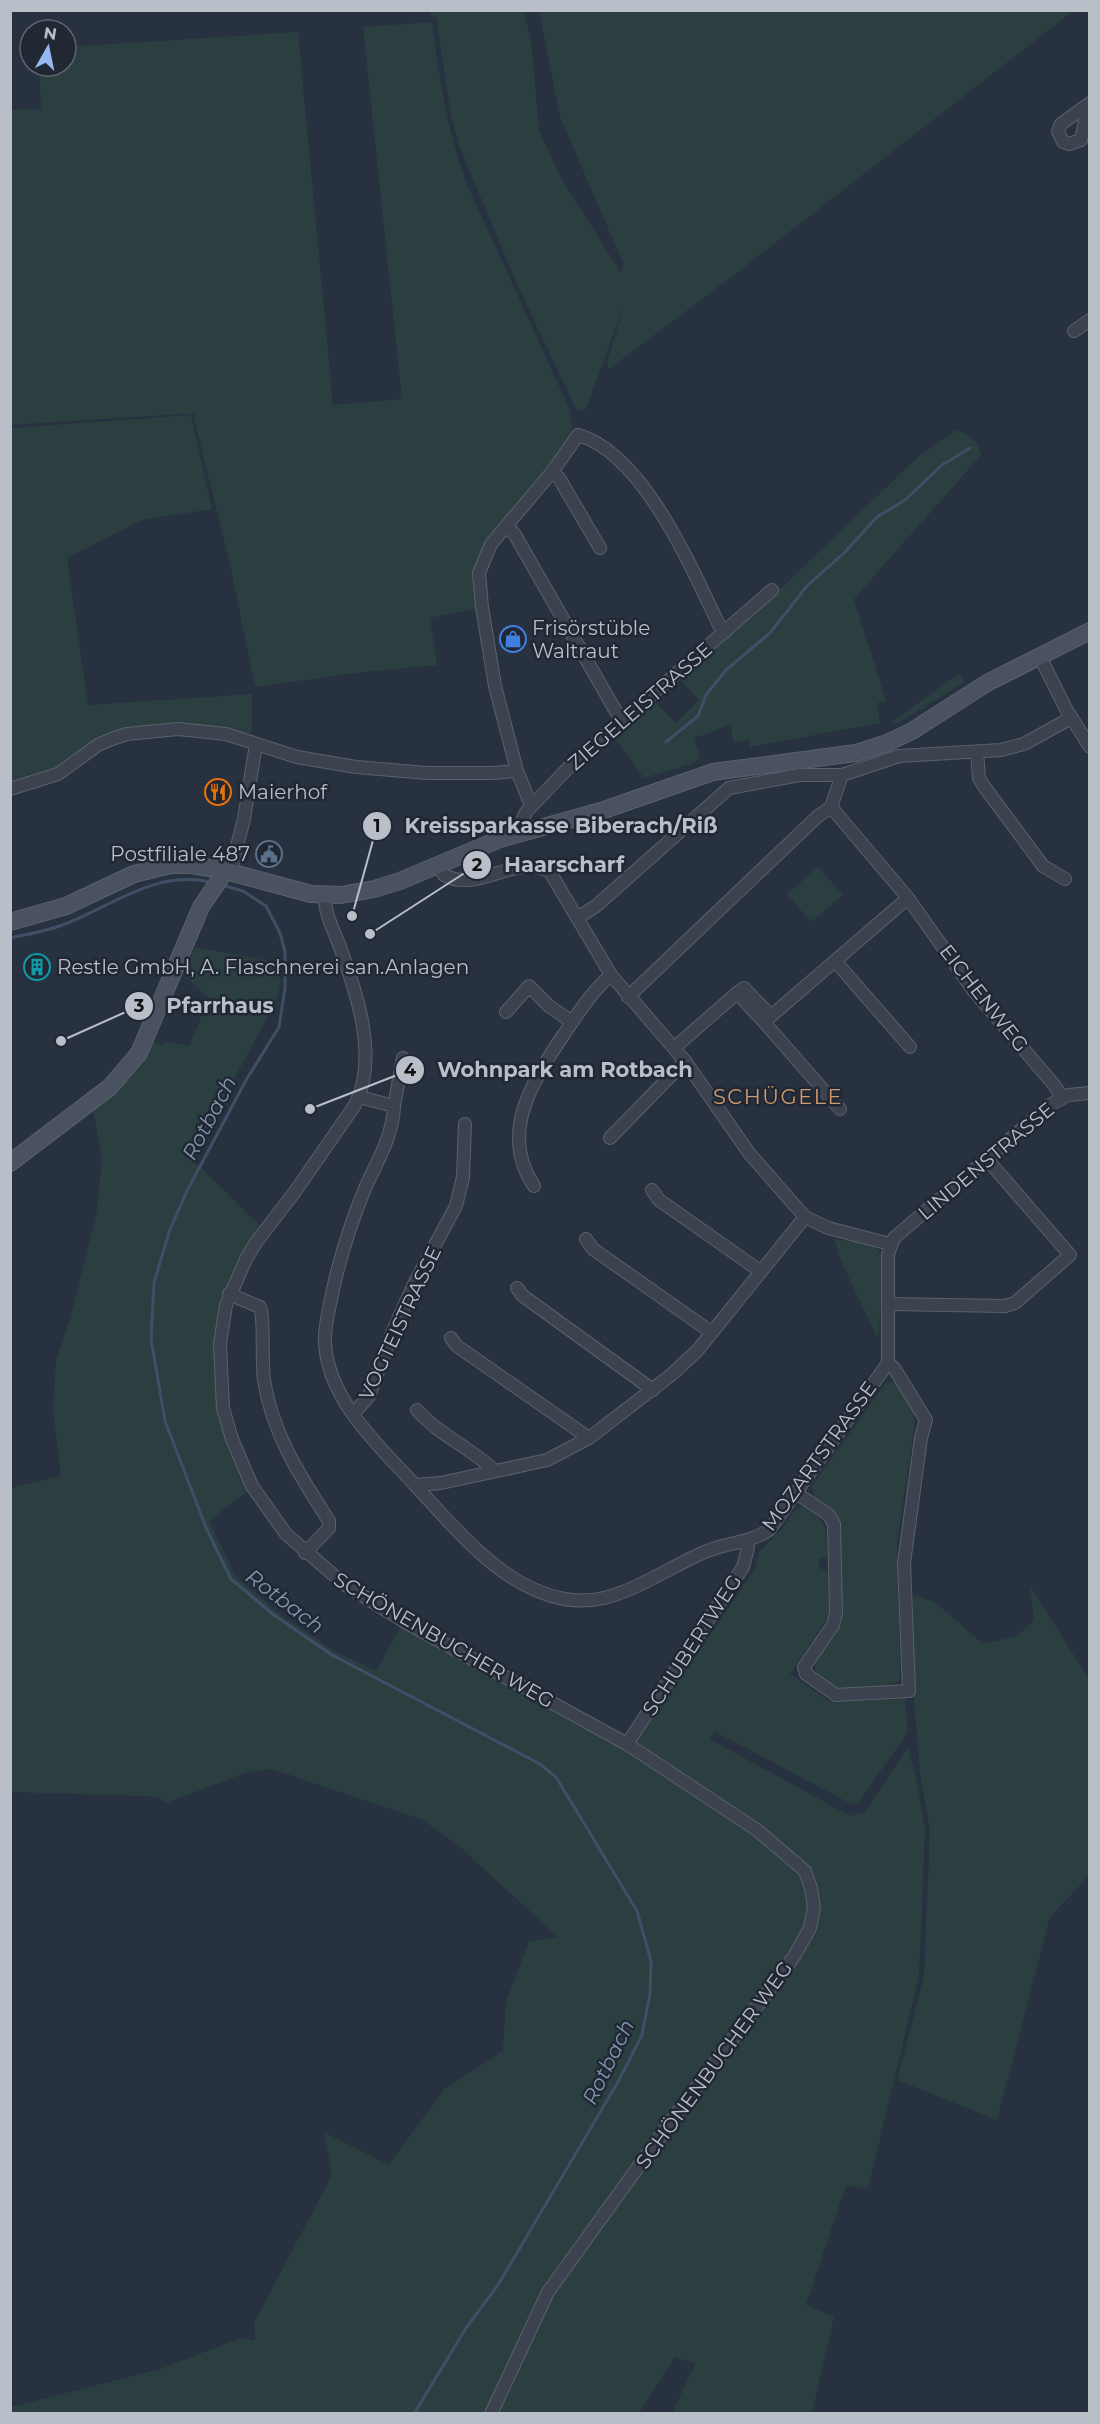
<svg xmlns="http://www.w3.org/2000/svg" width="1100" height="2424" viewBox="0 0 1100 2424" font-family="Montserrat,sans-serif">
<rect width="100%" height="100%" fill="#28313f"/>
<g fill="#2b3f41">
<polygon points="431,11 523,11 531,39 539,130 561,178 621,273 624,265 560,117 539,11 1073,11 738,272 609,369 607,364 625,302 586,409 581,411 576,409 517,284 460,148 451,116 436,17 431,17"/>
<path d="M432 22C439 77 447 130 466 182L570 410 572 429 561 452 481 553 477 563 478 608 430 618 437 665 355 673 255 687 231 569 193 414 198 413 11 425 10 110 41 109 39 66H66V47L298 32 333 405 402 399 363 27Z"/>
<polygon points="191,415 212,509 142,520 67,558 88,705 252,694 252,730 249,733 243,733 141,729 57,772 11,786 11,428"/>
<path d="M957 430C971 434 977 441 981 455L854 599 886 701 877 703 880 723 750 747 749 740 733 743 731 725 694 738 700 756 694 763 644 778 614 737 654 701 676 723 699 700 680 679 775 594 920 455Z"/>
<polygon points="959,674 964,682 897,724 893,721"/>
<polygon points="818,867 843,895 811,922 787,894"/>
<path d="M195 947 279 963 281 983 276 1002 191 1158 261 1227C246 1251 228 1276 221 1304 205 1368 219 1433 249 1490L209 1521 236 1577 277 1612 334 1651 376 1671 402 1625 629 1749 755 1832 800 1874 807 1888 810 1906 806 1928 789 1956 671 2109 640 2157 813 1930 808 1871 636 1742 755 1569 759 1552 781 1530 796 1509 804 1507C830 1524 826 1529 827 1558L819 1559 820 1569 827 1570 829 1612 826 1620 790 1674 831 1702 905 1699 908 1732 858 1803 851 1804 714 1731 710 1739 850 1816 865 1812 908 1747 918 1787 925 1830 919 1976 868 2189 846 2185 806 2305 834 2317 812 2413H672L695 2364 675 2357 639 2413H496L554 2295 544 2290 487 2413H11V2407L160 2369 241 2338 255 2340 254 2323 332 2175 324 2132 389 2165 444 2089 503 2051 506 2002 529 1941 558 1937 459 1846 423 1820 272 1769 248 1772 166 1803 158 1797 145 1796 11 1792 10 1488 61 1476 53 1409 56 1361 70 1319 97 1211 102 1156 93 1111 130 1074 151 1041 161 1045 168 1041 189 1046 209 998 183 975Z"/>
<polygon points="834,1239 874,1245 883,1258 883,1306 880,1309 879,1335 876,1335 840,1259"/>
<path d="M887 1381 897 1383 913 1410 915 1423 897 1544 900 1675 899 1681 888 1685V1688C875 1689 848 1693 836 1689 822 1686 809 1671 817 1657 826 1641 839 1630 842 1612L839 1520 835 1513 815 1499 812 1486Z"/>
<polygon points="1030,1586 1089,1679 1089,1876 1050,1917 997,2120 897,2080 924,1977 930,1829 920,1775 914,1699 913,1595 935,1602 983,1644 1017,1636 1034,1620"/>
</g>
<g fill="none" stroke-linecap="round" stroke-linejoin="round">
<g stroke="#404e66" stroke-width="3">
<polyline points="666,742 698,716 706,695 726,670 770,633 807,586 844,553 877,517 905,500 942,465 970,448"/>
<polyline points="222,885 243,891 266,906 280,933 285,952 285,988 279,1027 245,1082 188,1189 170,1229 154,1283 151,1339 165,1421 207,1530 231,1579 274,1615 332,1655 540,1764 556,1777 637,1911 651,1961 650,1994 642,2035 618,2082 498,2285 466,2328 414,2414"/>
<path d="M10 938C28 934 48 931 65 924 114 905 155 870 210 882"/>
</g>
<defs>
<g id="street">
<polyline points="1084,107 1085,122 1081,140 1069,144 1063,142 1058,131 1061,124 1090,103"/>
<polyline points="1074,331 1090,320"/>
<polyline points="552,472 559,478 600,548"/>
<polyline points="507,526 515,535 622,722"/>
<polyline points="1039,655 1066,709 1090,747"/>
<polyline points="977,752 979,778 983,785 1043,866 1065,879"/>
<polyline points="10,789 58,774 98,745 112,739 127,734 178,729 226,734 297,757 356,767 427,773 493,773 517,771"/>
<path d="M531 805 517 771 495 686 482 607 479 573 491 544 552 472 578 435C643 453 691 567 719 625L725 632"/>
<polyline points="524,832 523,819 526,812 571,765 772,590"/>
<path d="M439 864 444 875C479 894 516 852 550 872L611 975 685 1061 749 1153 805 1217 828 1228 890 1244"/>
<polyline points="230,873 244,819 256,744"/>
<path d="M325 895C324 913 334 931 340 947 357 994 379 1057 355 1105L294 1193 257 1241 246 1259 226 1305 220 1344 223 1408 232 1439 252 1486 286 1534 344 1584 405 1622 627 1744 757 1830 805 1871 811 1888 814 1907 810 1928 793 1958 677 2113 548 2292 491 2414"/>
<polyline points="908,898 973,990 1055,1086 1062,1098"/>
<polyline points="579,917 596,906 729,788 800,775 842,775"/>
<polyline points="836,962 910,1047"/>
<polyline points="737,993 744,988 771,1016"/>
<polyline points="628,997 818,816 831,807 842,775 899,756 1001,750 1024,744 1071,718"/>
<polyline points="506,1012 529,986 549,1006 572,1022"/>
<polyline points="764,1022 840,1109"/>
<polyline points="674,1048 737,993 764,1022 908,898 831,807"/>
<path d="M359 1097 394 1106C393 1135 378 1160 366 1186 351 1222 340 1256 332 1294 329 1311 324 1326 325 1343 328 1400 379 1446 415 1485 456 1529 501 1587 564 1599 577 1601 591 1601 604 1598 640 1589 673 1565 707 1551 729 1542 751 1543 770 1529L888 1363V1254L894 1238 1050 1105 1068 1095 1090 1093"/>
<polyline points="394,1106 403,1058"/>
<polyline points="610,1138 685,1061"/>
<path d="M534 1186C499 1134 532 1082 562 1037 577 1015 591 992 611 975"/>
<polyline points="652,1190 659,1200 760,1271"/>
<polyline points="586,1239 593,1249 711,1332"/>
<polyline points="517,1288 523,1296 653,1390"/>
<path d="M229 1294 260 1307C265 1321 261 1360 264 1380 272 1433 300 1476 329 1521V1528L305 1553"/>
<polyline points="889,1304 1005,1306 1015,1303 1070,1255 986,1158"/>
<polyline points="451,1338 457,1346 589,1438"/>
<path d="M417 1410C439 1435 471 1448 495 1471"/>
<polyline points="354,1413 369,1396 392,1333 416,1280 456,1206 463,1177 465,1124"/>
<polyline points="415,1485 441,1483 547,1460 589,1438 671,1375 697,1351 805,1217"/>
<polyline points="796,1493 829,1515 834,1524 836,1613 833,1625 804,1667 806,1674 836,1695 909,1691 904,1563 921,1438 926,1420 894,1368 888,1363"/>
<polyline points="627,1744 743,1567 748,1548 746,1542"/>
</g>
<g id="secondary">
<polyline points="10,922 66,906 134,874 171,865 191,865 222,870 311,894 341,895 374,889 400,881 500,839 601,811 713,772 856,753 887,743 912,731 987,683 1090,631"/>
<polyline points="10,1163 110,1087 139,1053 201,907 220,879 222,870"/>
</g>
</defs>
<use href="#street" stroke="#5a616c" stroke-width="14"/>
<use href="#secondary" stroke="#5a616c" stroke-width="18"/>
<use href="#street" stroke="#3c434f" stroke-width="12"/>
<use href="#secondary" stroke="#4a5261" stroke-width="16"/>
</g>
<defs>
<symbol id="shop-ring" viewBox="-11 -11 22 22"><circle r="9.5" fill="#212834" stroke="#3f7fe0" stroke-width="1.5"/><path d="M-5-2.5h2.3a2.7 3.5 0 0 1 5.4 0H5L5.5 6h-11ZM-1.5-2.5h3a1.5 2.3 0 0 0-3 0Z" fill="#3f7fe0"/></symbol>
<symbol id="restaurant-ring" viewBox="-11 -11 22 22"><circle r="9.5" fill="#212834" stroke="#e8710a" stroke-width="1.5"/><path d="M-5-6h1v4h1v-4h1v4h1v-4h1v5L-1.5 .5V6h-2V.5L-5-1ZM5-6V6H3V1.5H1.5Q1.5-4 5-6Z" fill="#e8710a"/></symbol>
<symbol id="civic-ring" viewBox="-11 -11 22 22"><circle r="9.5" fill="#212834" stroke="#5c6f8a" stroke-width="1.5"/><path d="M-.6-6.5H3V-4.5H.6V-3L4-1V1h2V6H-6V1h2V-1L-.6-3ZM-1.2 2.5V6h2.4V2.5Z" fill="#5c6f8a"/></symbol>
<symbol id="building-ring" viewBox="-11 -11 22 22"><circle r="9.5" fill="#212834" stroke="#0f9aa8" stroke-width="1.5"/><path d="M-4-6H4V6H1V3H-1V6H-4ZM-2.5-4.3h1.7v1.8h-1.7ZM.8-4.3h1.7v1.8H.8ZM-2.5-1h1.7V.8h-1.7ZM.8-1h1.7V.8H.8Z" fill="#0f9aa8"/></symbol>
</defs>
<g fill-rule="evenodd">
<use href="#shop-ring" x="498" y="624" width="30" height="30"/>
<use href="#restaurant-ring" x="203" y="777" width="30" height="30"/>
<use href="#civic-ring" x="254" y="839" width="30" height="30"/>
<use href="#building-ring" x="22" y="952" width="30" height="30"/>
</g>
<g text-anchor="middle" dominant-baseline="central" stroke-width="5" stroke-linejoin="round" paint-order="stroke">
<g font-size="20" fill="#b9bfc9" stroke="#212834" text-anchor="start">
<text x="532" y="628">Frisörstüble<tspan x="532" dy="23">Waltraut</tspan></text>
<text x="238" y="792">Maierhof</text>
<text x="250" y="854" text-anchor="end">Postfiliale 487</text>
<text x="57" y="967">Restle GmbH, A. Flaschnerei san.Anlagen</text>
</g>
<g font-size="20" fill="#b9bfc9" stroke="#212834">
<text transform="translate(640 706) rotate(-41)">ZIEGELEISTRASSE</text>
<text transform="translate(984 998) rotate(52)">EICHENWEG</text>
<text transform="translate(986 1161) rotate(-40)">LINDENSTRASSE</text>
<text transform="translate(400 1323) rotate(-65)">VOGTEISTRASSE</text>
<text transform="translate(819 1456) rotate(-54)">MOZARTSTRASSE</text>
<text transform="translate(444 1640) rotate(30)">SCHÖNENBUCHER WEG</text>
<text transform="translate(692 1645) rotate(-57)">SCHUBERTWEG</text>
<text transform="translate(714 2065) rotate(-54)">SCHÖNENBUCHER WEG</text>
</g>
<g font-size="21" letter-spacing="1.5" fill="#cd9b70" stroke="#212834">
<text x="778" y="1096">SCHÜGELE</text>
</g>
<g font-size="21" font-style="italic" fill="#8394ae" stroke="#212834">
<text transform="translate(209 1118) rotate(-62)">Rotbach</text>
<text transform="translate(285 1601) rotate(37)">Rotbach</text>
<text transform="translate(608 2062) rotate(-64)">Rotbach</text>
</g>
</g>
<path fill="none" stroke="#b9bfc9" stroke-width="2" d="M352 916L377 826M370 934L477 865M61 1041L139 1006M310 1109L410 1070"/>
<g fill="#b9bfc9" stroke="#212834" stroke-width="2">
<circle cx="352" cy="916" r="6"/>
<circle cx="370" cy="934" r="6"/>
<circle cx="61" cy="1041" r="6"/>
<circle cx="310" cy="1109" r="6"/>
<circle cx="377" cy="826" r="15"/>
<circle cx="477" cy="865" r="15"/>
<circle cx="139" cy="1006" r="15"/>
<circle cx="410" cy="1070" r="15"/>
</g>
<g font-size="18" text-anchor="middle" font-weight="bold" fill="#111">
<text x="377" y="832">1</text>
<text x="477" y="871">2</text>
<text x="139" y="1012">3</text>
<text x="410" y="1076">4</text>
</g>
<g font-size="21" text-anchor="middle" font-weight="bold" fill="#b9bfc9" stroke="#212834" stroke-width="5" stroke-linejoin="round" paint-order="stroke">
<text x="561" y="833">Kreissparkasse Biberach/Riß</text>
<text x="564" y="872">Haarscharf</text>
<text x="220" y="1013">Pfarrhaus</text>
<text x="565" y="1077">Wohnpark am Rotbach</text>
</g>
<rect width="1100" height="2424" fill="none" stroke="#b9bfc9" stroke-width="24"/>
<g transform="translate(48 48) rotate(9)"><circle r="28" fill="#212834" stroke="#5e6470" stroke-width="1.5"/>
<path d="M0-4.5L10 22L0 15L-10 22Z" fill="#97b7ef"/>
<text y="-9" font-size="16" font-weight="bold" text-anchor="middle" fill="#b9bfc9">N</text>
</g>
</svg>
